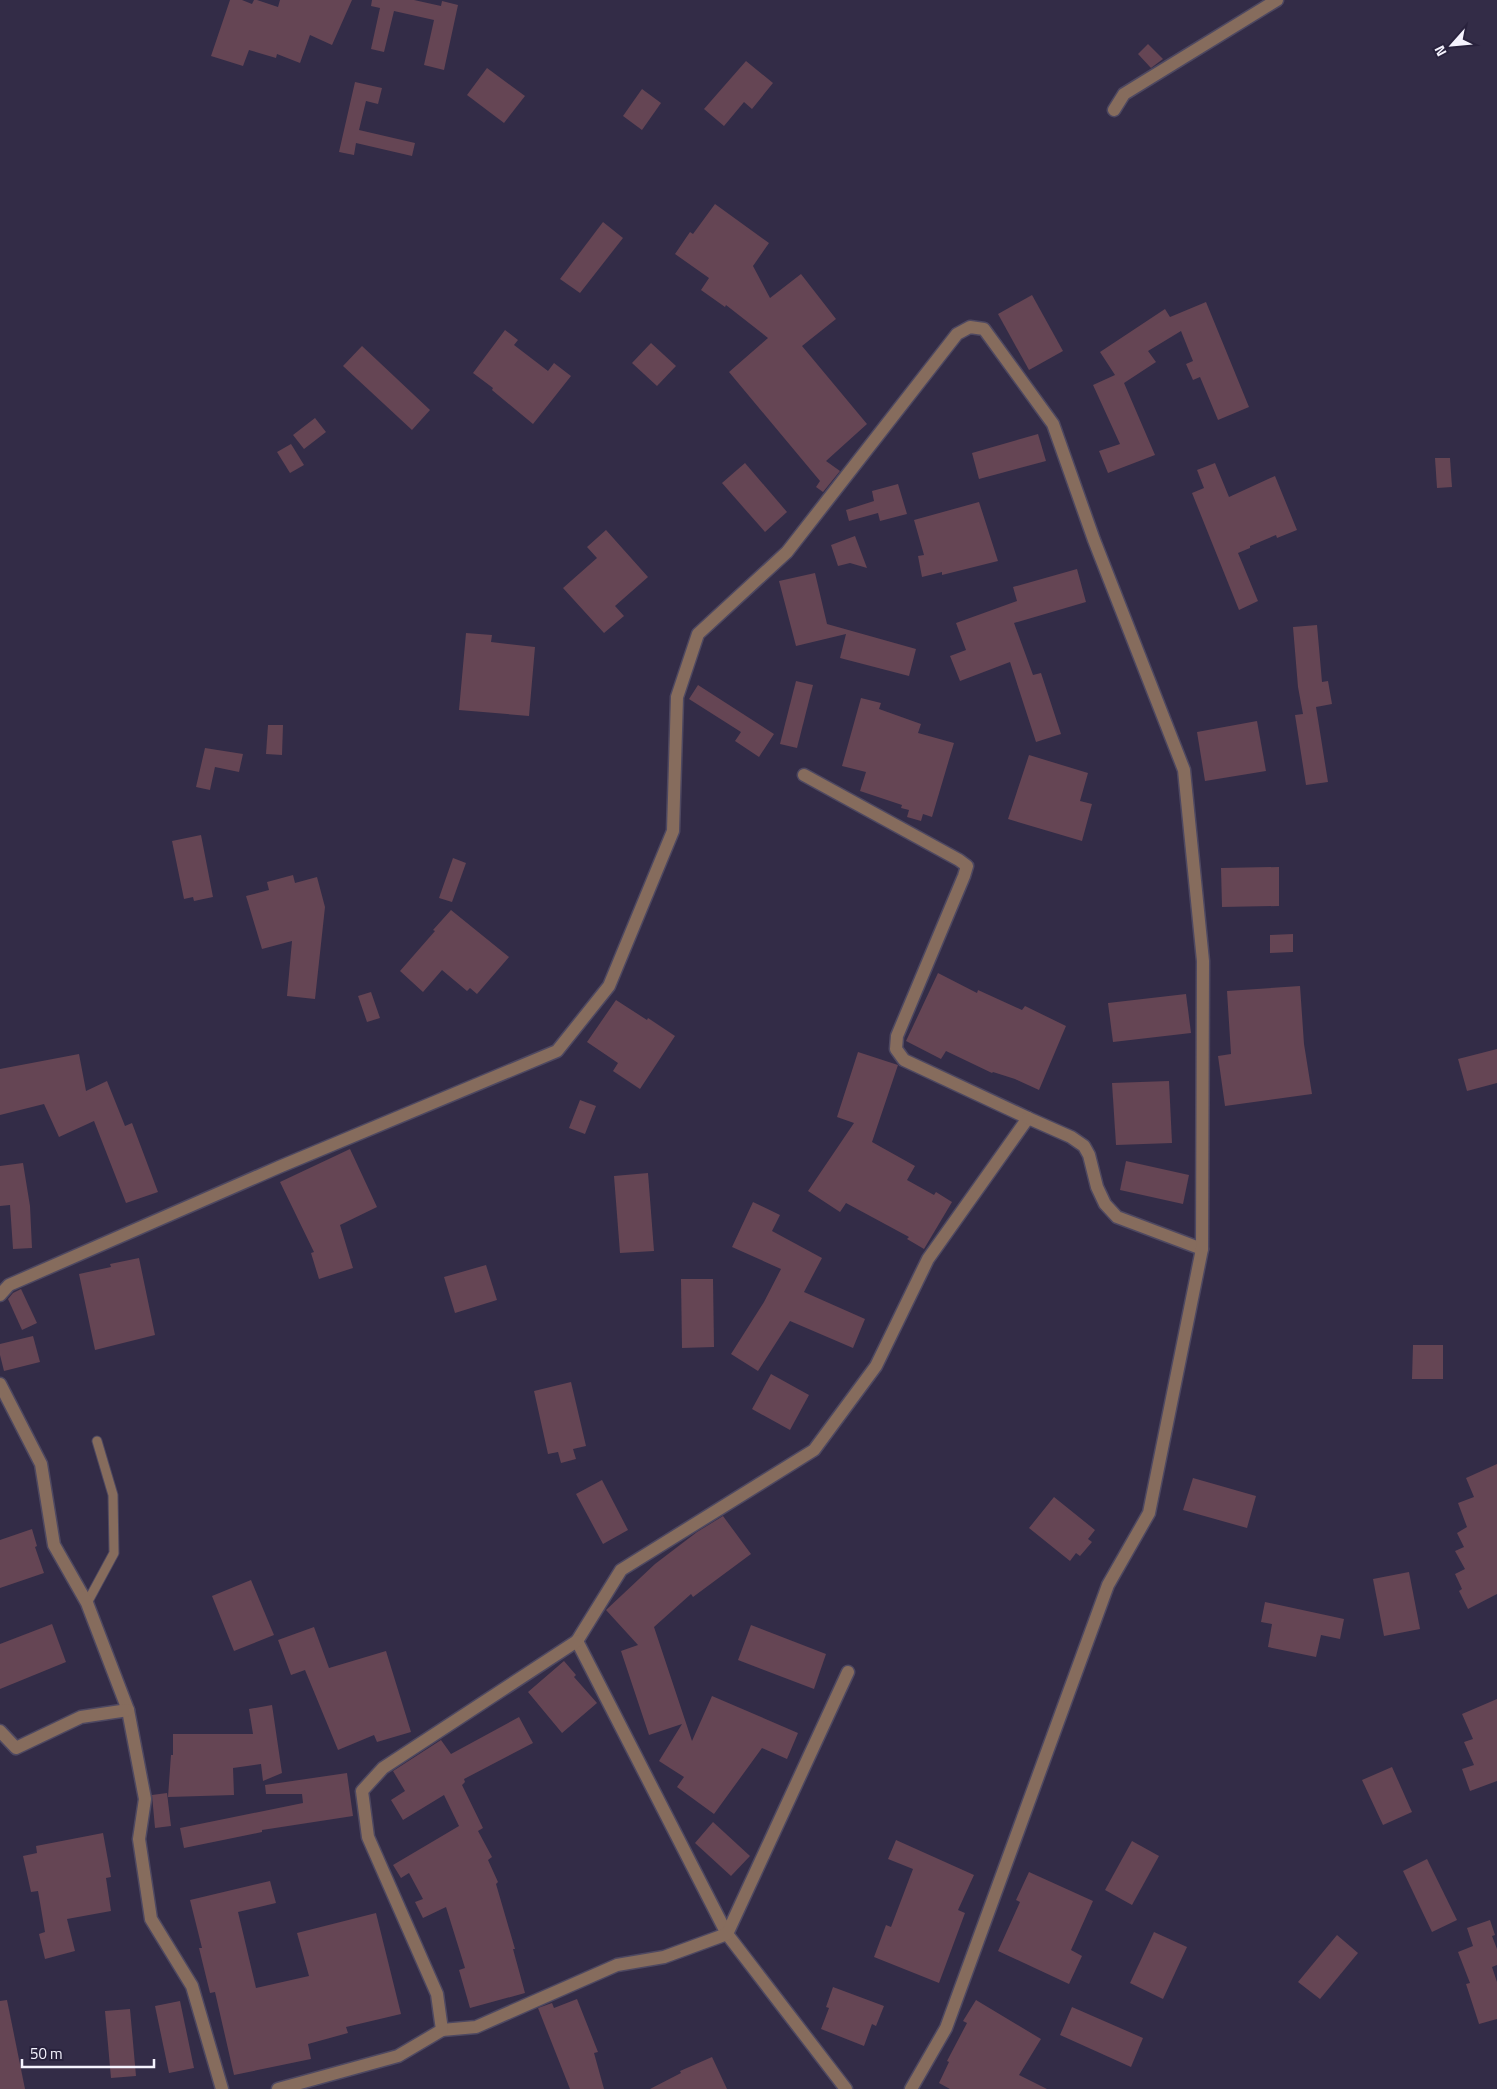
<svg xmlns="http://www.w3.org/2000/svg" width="1497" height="2089" viewBox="0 0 1497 2089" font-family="'Titillium Web',sans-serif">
<rect width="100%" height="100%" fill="#332c47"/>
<g fill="#654554">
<polygon points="230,0 242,0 252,4 254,0 257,0 278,7 280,0 352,0 332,45 310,35 300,63 277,54 276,58 249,50 243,66 211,56"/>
<polygon points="372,0 414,0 441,6 442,1 458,5 444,70 424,65 434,20 394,11 384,52 371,49 380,8 371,6"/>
<polygon points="1148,44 1163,59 1151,68 1138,54"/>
<polygon points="746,61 773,83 752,109 744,102 724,126 704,109"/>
<polygon points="487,68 525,96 504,123 467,95"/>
<polygon points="355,82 382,88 378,104 366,101 359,130 415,143 412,156 356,143 354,155 339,152"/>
<polygon points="642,89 661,103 642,130 623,116"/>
<polygon points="715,204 769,243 753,266 770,298 801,274 836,319 802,346 867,424 826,461 840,471 823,492 816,487 820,481 729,372 768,338 726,305 725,307 701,290 709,278 675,254 690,232 693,234"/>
<polygon points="603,222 623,238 580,293 560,279"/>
<polygon points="1032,295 1063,351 1029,370 998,314"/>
<polygon points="1206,302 1249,407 1218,420 1200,377 1193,380 1186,364 1193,361 1181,331 1148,351 1156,362 1124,383 1155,455 1108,473 1099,451 1120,444 1093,385 1115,375 1100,352 1165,309 1170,317"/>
<polygon points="505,330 518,340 514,345 548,371 554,363 571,376 533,424 492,390 493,388 473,373"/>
<polygon points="651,343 676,366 657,386 632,363"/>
<polygon points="362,346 430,410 412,430 343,366"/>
<polygon points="315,418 326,432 304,449 293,435"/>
<polygon points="1038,434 1046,461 979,479 972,453"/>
<polygon points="291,444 304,465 290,473 277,452"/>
<polygon points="1435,458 1450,458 1452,487 1437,488"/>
<polygon points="745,463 787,512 765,532 722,483"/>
<polygon points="1215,463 1229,497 1275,476 1297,530 1277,538 1276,535 1250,546 1250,548 1238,553 1258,601 1239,610 1192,493 1204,488 1197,470"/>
<polygon points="898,484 907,514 880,521 878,513 849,521 846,510 874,501 872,491"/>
<polygon points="979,502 998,561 942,575 942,572 922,577 918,556 924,555 914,520"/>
<polygon points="606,530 648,577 615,606 624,616 604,633 563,588 597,558 587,547"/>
<polygon points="855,536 867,568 850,563 838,566 831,545"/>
<polygon points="1077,569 1086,602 1014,623 1033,675 1041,673 1061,734 1036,742 1010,662 960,681 950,656 966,650 956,623 1017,601 1013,587"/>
<polygon points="815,573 827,624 916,649 909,676 840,658 846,634 796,646 779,581"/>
<polygon points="1317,625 1322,682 1328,681 1332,704 1316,707 1328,782 1306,785 1295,715 1303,714 1298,687 1293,627"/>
<polygon points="466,633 492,635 491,642 535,647 529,716 459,710"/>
<polygon points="796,681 813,685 797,748 780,744"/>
<polygon points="698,685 774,734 759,757 735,741 741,732 689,699"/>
<polygon points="861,698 881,703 879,709 921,724 918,733 954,743 932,817 923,814 921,821 907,817 909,810 901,808 902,805 860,791 866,772 842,766"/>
<polygon points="1257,721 1266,771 1205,781 1197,732"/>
<polygon points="268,725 283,725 282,755 266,754"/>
<polygon points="205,748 243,754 239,772 215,767 210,790 196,787"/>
<polygon points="1029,755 1088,773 1080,801 1092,804 1082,841 1008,819"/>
<polygon points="201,835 213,897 194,901 193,897 184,899 172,841"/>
<polygon points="453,858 466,863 452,902 439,898"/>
<polygon points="1279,867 1279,906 1222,907 1221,868"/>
<polygon points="293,875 295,883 317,877 325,907 315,999 287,996 292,941 262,949 246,896 269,890 267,882"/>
<polygon points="451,910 509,957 477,994 470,988 467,991 442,970 423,992 400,971 435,931 433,930"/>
<polygon points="1293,934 1293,952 1270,953 1270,935"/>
<polygon points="938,973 977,993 978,990 1022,1010 1025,1006 1066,1026 1039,1090 1015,1079 993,1072 992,1073 946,1051 941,1059 906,1041"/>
<polygon points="1300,986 1304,1044 1312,1094 1225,1106 1218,1056 1231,1054 1227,991"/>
<polygon points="371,992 380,1018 367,1022 358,996"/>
<polygon points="1186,994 1191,1033 1113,1042 1108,1003"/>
<polygon points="616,1000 647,1020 648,1018 675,1036 640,1089 613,1071 618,1063 587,1042"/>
<polygon points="1497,1049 1497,1083 1467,1091 1458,1059"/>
<polygon points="858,1052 898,1065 872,1142 915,1166 907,1180 934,1195 936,1192 952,1202 924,1249 907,1239 909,1237 846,1203 840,1212 808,1191 854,1123 837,1117"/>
<polygon points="79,1054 86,1091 107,1081 125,1126 132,1123 158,1192 126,1203 94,1121 59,1137 44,1104 0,1115 0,1069"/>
<polygon points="1169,1081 1172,1143 1116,1145 1112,1083"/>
<polygon points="580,1100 596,1106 585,1134 569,1128"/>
<polygon points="350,1149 377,1207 340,1225 353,1268 319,1279 311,1253 314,1252 280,1182"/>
<polygon points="1126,1161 1189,1175 1183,1204 1120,1190"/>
<polygon points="23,1163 30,1206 32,1248 13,1249 10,1205 0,1206 0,1166"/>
<polygon points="648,1173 654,1251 620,1253 614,1176"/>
<polygon points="753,1202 780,1215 772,1231 822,1258 804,1292 865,1319 853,1348 790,1321 758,1371 731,1354 764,1302 781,1269 732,1247"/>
<polygon points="139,1258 155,1335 95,1350 79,1274 111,1267 110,1264"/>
<polygon points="486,1265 497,1300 455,1313 444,1277"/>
<polygon points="681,1279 713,1279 714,1347 682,1348"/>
<polygon points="21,1289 37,1323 22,1330 8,1299 13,1293"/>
<polygon points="33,1336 40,1362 4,1371 0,1355 0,1344"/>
<polygon points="1413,1345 1443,1345 1443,1379 1412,1379"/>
<polygon points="771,1374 809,1395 790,1430 752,1409"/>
<polygon points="571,1382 586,1446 573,1449 576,1459 561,1463 558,1452 548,1454 534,1391"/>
<polygon points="1497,1464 1497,1594 1468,1609 1459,1591 1462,1589 1455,1574 1465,1569 1455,1551 1464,1547 1457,1533 1467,1527 1458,1503 1474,1497 1466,1478"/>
<polygon points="1193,1478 1256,1496 1247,1528 1183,1510"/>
<polygon points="602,1480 628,1530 603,1544 576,1494"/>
<polygon points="1054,1497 1095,1530 1088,1539 1092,1542 1080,1556 1076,1553 1070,1561 1029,1528"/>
<polygon points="723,1516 751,1554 693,1597 691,1594 654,1627 692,1741 712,1696 798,1733 787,1759 762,1748 714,1814 677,1787 684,1777 659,1761 682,1724 649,1735 621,1651 638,1645 606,1610 655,1564 697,1532"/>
<polygon points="32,1529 37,1546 35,1547 44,1573 0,1588 0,1540"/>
<polygon points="1409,1572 1420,1629 1384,1636 1373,1579"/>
<polygon points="251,1580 274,1635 234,1651 212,1596"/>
<polygon points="1265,1602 1344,1619 1340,1639 1321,1635 1316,1657 1268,1647 1272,1624 1261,1622"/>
<polygon points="52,1624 66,1662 0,1689 0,1644"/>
<polygon points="751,1625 826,1654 814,1689 738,1660"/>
<polygon points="314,1627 329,1668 386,1651 411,1732 377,1742 374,1735 338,1750 305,1670 291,1675 278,1640"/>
<polygon points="564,1661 576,1675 574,1677 597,1703 562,1733 528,1692"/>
<polygon points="1497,1699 1497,1781 1470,1791 1462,1769 1474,1765 1464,1742 1473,1739 1462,1714"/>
<polygon points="272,1705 282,1773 263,1781 261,1764 233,1768 234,1795 168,1797 171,1755 173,1755 173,1734 253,1734 249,1709"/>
<polygon points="519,1717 533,1743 464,1779 465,1782 462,1785 483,1828 478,1831 492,1857 488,1860 498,1882 496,1884 515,1949 513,1949 525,1993 470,2008 459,1970 465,1968 446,1907 423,1918 415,1902 423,1899 409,1873 401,1878 393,1865 459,1826 444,1795 403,1820 391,1800 405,1791 393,1771 441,1740 451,1754"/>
<polygon points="1392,1767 1412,1812 1383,1825 1362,1780"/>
<polygon points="347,1773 353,1816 262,1830 262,1832 184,1848 180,1828 303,1803 302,1794 266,1794 265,1785"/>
<polygon points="167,1793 171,1826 155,1828 152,1795"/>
<polygon points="713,1822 750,1856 731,1876 695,1843"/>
<polygon points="103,1833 111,1877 106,1878 111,1911 67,1919 75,1951 45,1959 39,1934 45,1932 38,1891 31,1892 23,1856 37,1853 36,1846"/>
<polygon points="896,1840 974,1875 958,1910 965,1913 939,1983 874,1957 886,1925 891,1927 913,1869 888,1859"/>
<polygon points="1132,1841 1159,1856 1132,1905 1105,1890"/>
<polygon points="1427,1859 1457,1920 1432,1932 1403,1871"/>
<polygon points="1029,1872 1093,1901 1071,1950 1082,1956 1069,1984 998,1951 1020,1902 1016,1900"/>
<polygon points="270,1881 276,1903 238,1912 256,1988 309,1976 297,1933 376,1913 401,2014 346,2027 348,2033 308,2044 311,2059 234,2075 215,1992 210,1993 199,1948 202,1948 190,1900"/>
<polygon points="1490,1920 1495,1935 1492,1936 1497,1949 1497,1965 1492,1967 1497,1982 1497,2019 1479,2024 1466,1984 1470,1983 1458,1952 1473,1946 1467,1928"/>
<polygon points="1154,1932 1187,1947 1163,1999 1130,1983"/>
<polygon points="1337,1935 1358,1953 1320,1999 1298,1982"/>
<polygon points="833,1987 884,2006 876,2026 872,2024 864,2046 821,2029 829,2008 826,2007"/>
<polygon points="577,1999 598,2052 594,2053 604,2089 570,2089 538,2008 552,2003 554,2008"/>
<polygon points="7,2000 25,2089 0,2089 0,2001"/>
<polygon points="976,2000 1041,2039 1019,2075 1047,2089 950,2089 939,2083 949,2062 947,2061 967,2023 963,2021"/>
<polygon points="180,2001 194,2068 169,2073 155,2006"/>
<polygon points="1072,2007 1143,2038 1131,2067 1060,2035"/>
<polygon points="130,2009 136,2076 111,2078 105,2011"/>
<polygon points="712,2057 727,2089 650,2089 681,2073 680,2071"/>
</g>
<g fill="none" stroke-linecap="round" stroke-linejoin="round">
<defs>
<polyline id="lane" points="87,1603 114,1553 113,1495 97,1441"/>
<g id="street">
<polyline points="1114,110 1124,94 1277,0"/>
<polyline points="804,775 959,860 967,866 964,876 897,1036 896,1049 904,1060 1028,1118 928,1259 876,1366 814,1450 621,1570 577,1641 727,1934 846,2089"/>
<polyline points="1028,1118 1071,1137 1084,1146 1089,1155 1097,1187 1105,1204 1117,1217 1202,1249"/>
<polyline points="0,1295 9,1285 279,1167 557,1051 609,986 673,831 677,697 698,634 787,552 957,334 970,327 984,329 1053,424 1094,540 1184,770 1203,961 1202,1249 1149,1513 1108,1585 946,2028 911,2089"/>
<polyline points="0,1384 41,1464 54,1545 87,1603 128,1710 145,1799 139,1839 151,1919 192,1986 222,2089"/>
<polyline points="0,1731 16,1748 81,1717 128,1710"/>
<polyline points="442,2030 476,2027 617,1965 664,1957 727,1934 848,1672"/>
<polyline points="278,2089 398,2056 442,2030 437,1994 368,1837 362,1791 383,1768 577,1641"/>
</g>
</defs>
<use href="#lane" stroke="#4e4861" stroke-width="11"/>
<use href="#street" stroke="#4e4861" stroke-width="15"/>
<use href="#lane" stroke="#866c5d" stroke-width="9"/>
<use href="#street" stroke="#866c5d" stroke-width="12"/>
</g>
<g transform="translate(1452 45) rotate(243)" stroke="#29223d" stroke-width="4" paint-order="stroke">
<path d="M0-4L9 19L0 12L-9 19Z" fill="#f5f3fe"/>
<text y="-8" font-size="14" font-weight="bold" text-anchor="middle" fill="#f5f3fe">N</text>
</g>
<path d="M22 2059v8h132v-8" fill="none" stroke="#f5f3fe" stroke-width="2.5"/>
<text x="30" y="2059" font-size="15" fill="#f5f3fe" stroke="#29223d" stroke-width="4" paint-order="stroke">50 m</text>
</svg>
